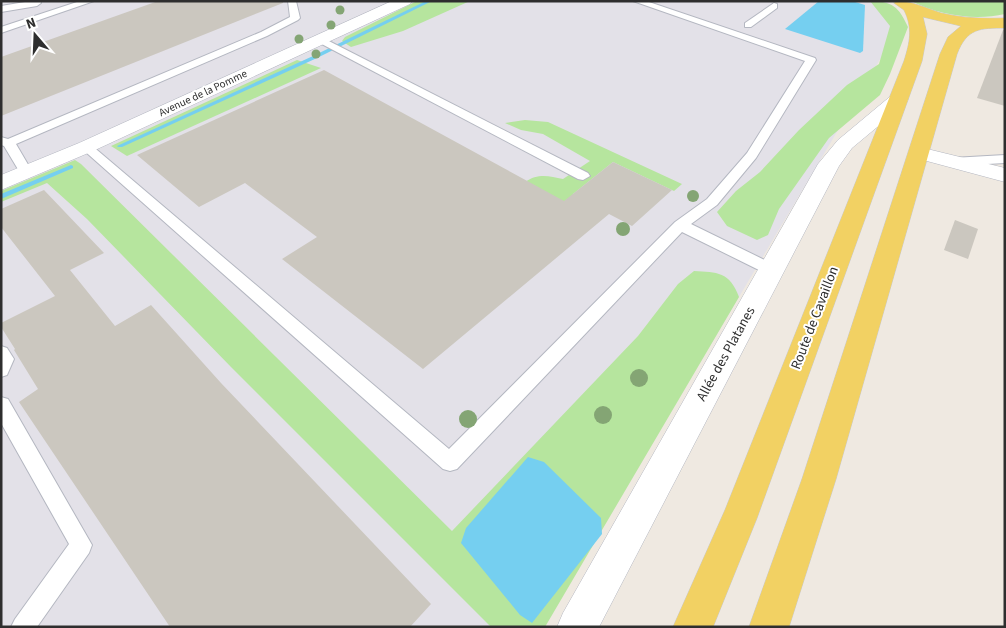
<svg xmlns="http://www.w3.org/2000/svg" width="1006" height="628" viewBox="0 0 1006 628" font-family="'Source Sans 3',sans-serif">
<rect width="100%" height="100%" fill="#efe9e1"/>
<polygon fill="#e3e1e8" points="1,1 886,1 904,19 543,627 1,627"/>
<g fill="#b6e59e">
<polygon points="417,1 470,1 403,31 351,47 342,41 345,37"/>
<path d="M870 1C892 1 899 7 908 27L890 74 880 95 829 138 779 209 768 235 757 240 727 226 717 212 736 191 760 172 799 130 847 85 879 64 890 26Z"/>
<path d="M911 1H1005V14C974 21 939 15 911 1Z"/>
<polygon points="297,60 321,68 127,156 111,146"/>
<path d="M525 120 548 122 682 184 674 191 613 162 573 194 585 215 525 182C538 173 549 176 563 179L590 161 543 134 521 130 505 123Z"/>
<path d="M75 160 81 164 452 531 638 336 678 284 694 271C717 272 730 272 739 297L545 627H491L231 367 87 219 47 183 1 202V191Z"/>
</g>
<g fill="#75cff0">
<polygon points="819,1 852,1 865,5 863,51 860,53 785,29"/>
<polygon points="528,457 544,462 601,518 602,534 532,623 520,615 461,543 466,528"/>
</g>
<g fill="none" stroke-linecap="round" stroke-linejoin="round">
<g fill="#75cff0" fill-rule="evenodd">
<polygon points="426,1 432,1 317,58 122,147 118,147 117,146 313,56"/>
<polygon points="71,165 73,166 73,168 1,199 1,194"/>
</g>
</g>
<g fill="#cbc7bf">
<polygon points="158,1 283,1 283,3 1,116 1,57"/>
<polygon points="1003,30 1005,30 1005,106 977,98"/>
<polygon points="324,70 564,201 613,162 672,190 632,226 609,214 423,369 282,259 317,237 245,183 199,207 137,155"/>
<polygon points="44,190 104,253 70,270 115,326 151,305 221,383 431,604 410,627 170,627 19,402 38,389 14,350 15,349 1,327 1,323 55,296 1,227 1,209"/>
<polygon points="955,220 978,229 968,259 944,250"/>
</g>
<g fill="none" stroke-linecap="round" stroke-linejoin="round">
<defs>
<g id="lane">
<polygon points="31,1 40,1 41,3 37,6 1,12 1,6"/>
<polygon points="80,1 94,1 1,33 1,27"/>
<polygon points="288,1 296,1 300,18 298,20 267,36 16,144 33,173 32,176 22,176 4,146 1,145 1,137 8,139 261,32 290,17"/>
<polygon points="633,1 646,1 815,58 816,60 756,158 717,205 691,224 777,266 780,270 777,274 772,276 767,274 682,232 457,469 450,471 443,469 80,147 86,143 90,144 449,449 675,222 707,199 747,153 805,61"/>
<polygon points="774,3 777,4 777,8 751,27 745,27 745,23"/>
<polygon points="319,36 588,173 590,176 583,180 578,179 316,41 316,37"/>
<polygon points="1005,155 1005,163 952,166 946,162 952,158"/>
<polygon points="1,346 7,348 14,359 7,375 1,377"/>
<polygon points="1,397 8,399 92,545 89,553 37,627 11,627 15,619 69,544 1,423"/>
</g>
<g id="street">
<polygon points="392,1 412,1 410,4 93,151 1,190 1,175 79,143"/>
<polygon points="899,93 906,95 908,99 906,103 852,148 839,166 599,627 557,627 563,613 818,164 838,140 892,95"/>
<polygon points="919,147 1005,168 1005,182 912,157 908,153 912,149"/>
</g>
<path id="primary" d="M896 1C913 1 925 8 941 13 962 18 984 19 1005 18V28C980 28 967 28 957 54L836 479 789 627H749L802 479 940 54 948 37 961 26 923 17 927 34 922 61 757 518 713 627H673L725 510 904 61C910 42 913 28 904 10L894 3Z"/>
</defs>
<use href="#lane" stroke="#b4b7c1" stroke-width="2"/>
<use href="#street" stroke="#b4b7c1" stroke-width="1"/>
<use href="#primary" stroke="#c9c9c9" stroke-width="1"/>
<use href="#lane" fill="#fff" fill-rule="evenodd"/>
<use href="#street" fill="#fff" fill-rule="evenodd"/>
<use href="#primary" fill="#f2d163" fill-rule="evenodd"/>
</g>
<g fill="#84a574">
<circle cx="340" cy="10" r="4.5"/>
<circle cx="331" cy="25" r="4.5"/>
<circle cx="299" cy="39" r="4.5"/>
<circle cx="316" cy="54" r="4.5"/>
<circle cx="693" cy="196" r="6"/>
<circle cx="623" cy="229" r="7"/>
<circle cx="639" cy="378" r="9"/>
<circle cx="603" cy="415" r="9"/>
<circle cx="468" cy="419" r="9"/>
</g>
<g text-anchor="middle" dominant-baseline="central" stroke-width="4" stroke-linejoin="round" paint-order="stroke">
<g font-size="11" fill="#2e2e2e" stroke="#fff">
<text transform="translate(203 93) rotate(-25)">Avenue de la Pomme</text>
</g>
<g font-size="14" fill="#2e2e2e" stroke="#fff">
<text transform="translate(815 318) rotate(-69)">Route de Cavaillon</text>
<text transform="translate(726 354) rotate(-61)">Allée des Platanes</text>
</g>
</g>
<rect width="1006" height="628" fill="none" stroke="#2e2e2e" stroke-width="5"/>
<g transform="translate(35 35) rotate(341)" stroke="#ffffff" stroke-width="4" paint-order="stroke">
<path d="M0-4L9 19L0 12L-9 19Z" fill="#2e2e2e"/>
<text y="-8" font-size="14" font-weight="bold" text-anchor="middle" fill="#2e2e2e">N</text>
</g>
</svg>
